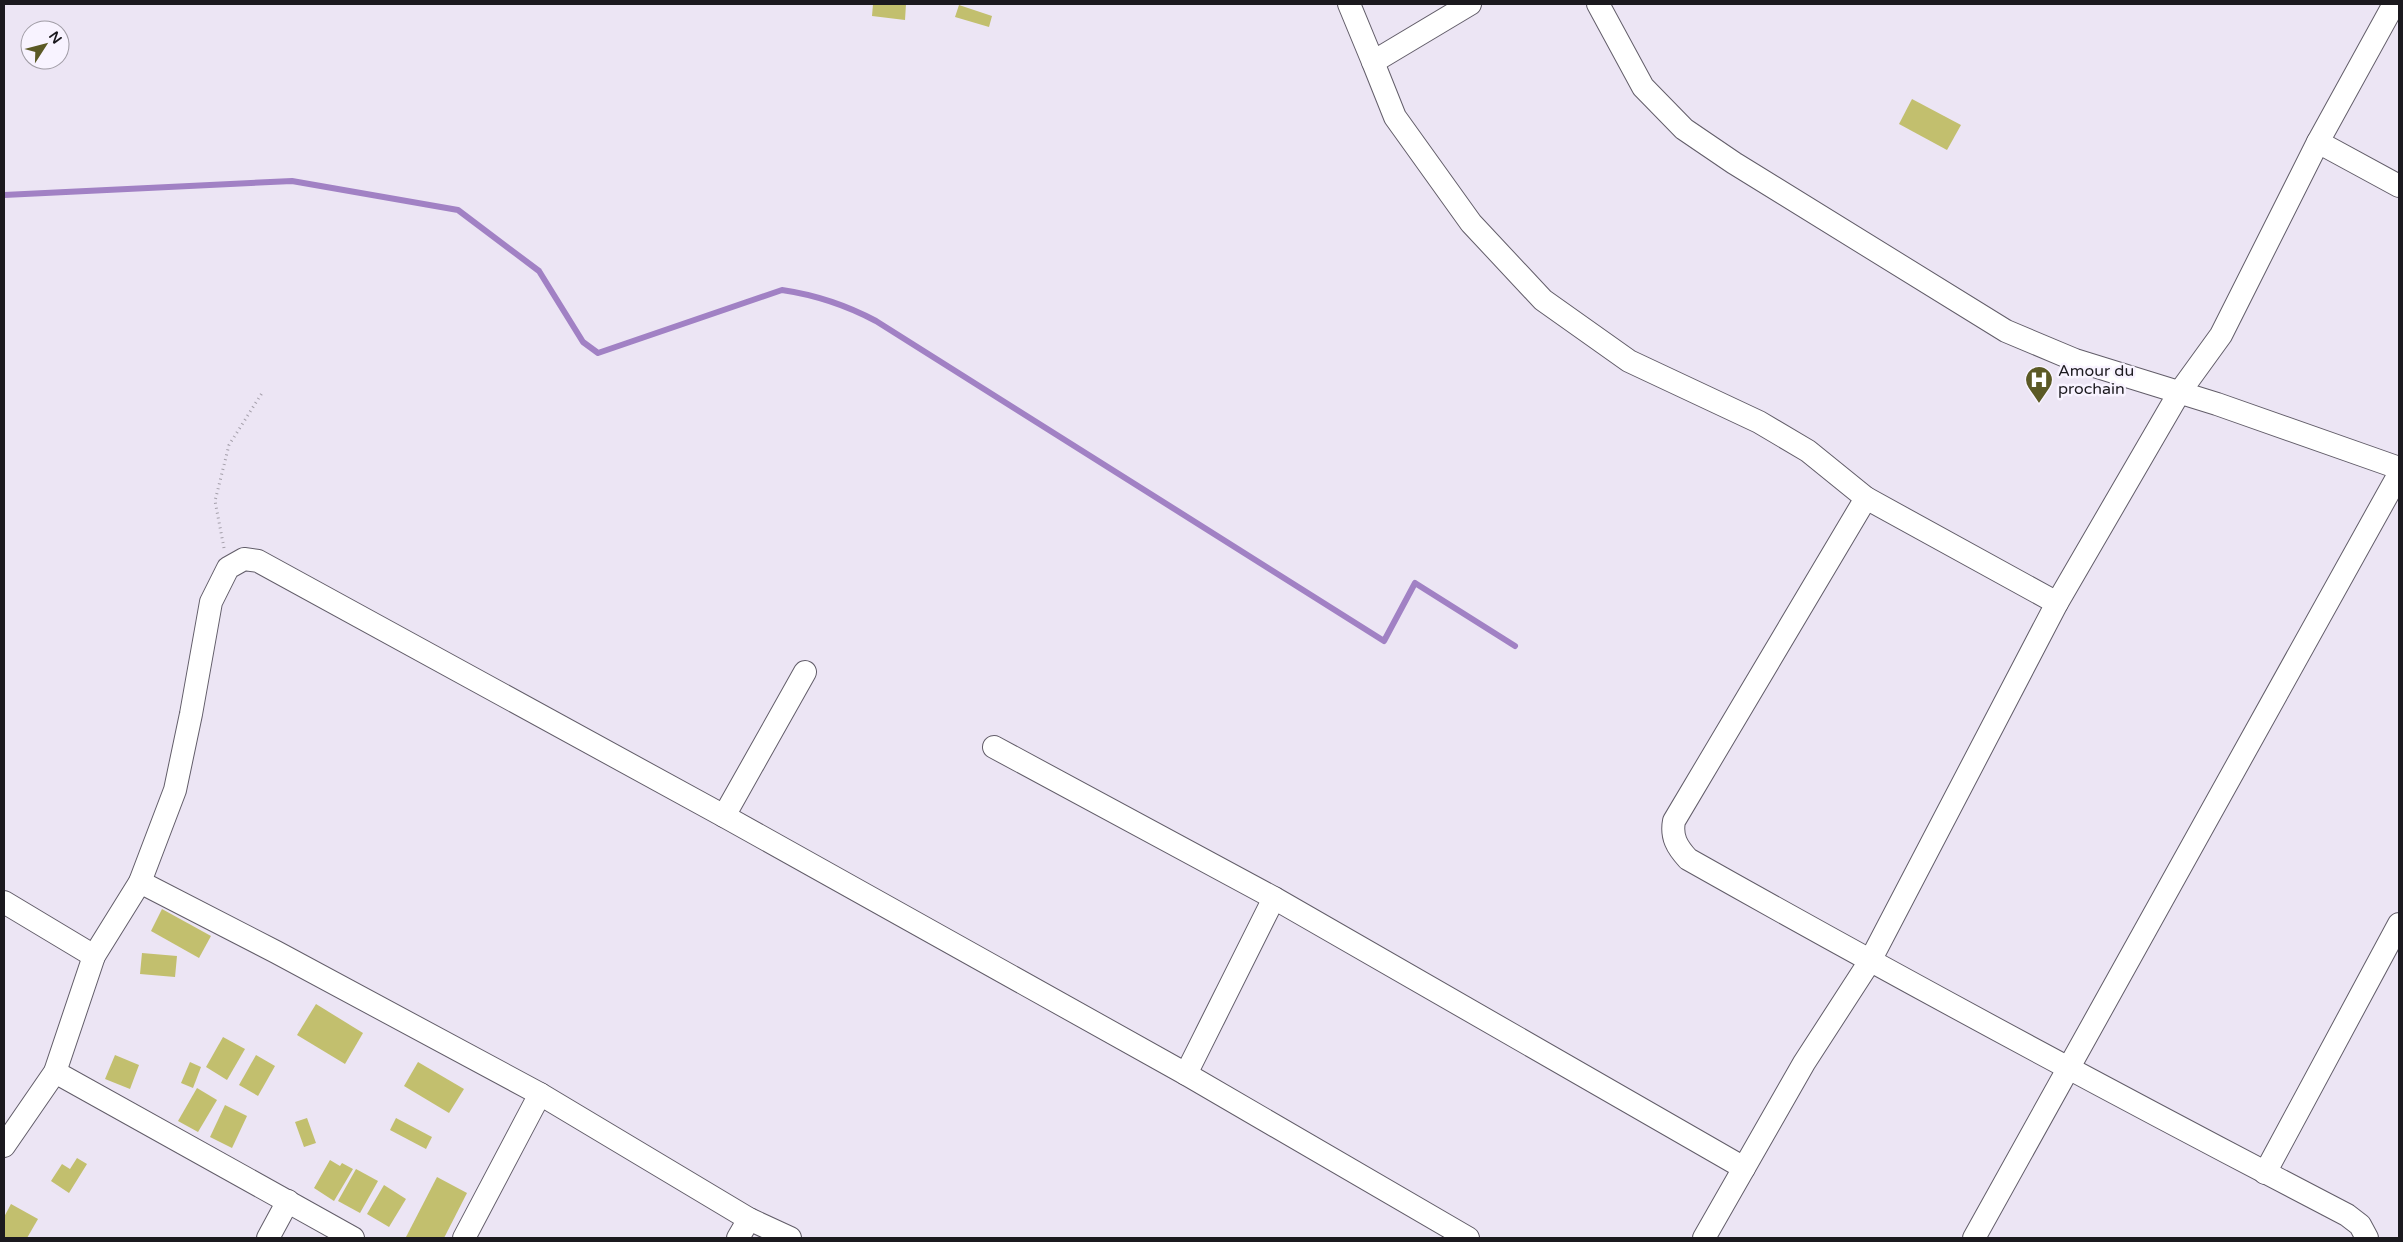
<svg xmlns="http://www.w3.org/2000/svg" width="2403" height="1242" viewBox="0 0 2403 1242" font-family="'Varela Round',sans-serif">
<rect width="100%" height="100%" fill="#ece5f4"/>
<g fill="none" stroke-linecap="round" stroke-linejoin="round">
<path stroke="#a181c4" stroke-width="6" d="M4 195 292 181 458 210 539 271 583 342 598 353 782 290C816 295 846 305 876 321L1384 641 1415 583 1515 646"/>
</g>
<g fill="#c2bf6e">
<polygon points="873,4 906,4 905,20 872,16"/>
<polygon points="959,5 992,16 989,27 955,17"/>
<polygon points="1912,99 1961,125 1947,150 1899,124"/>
<polygon points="162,909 211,936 199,958 151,931"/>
<polygon points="142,953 177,956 175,977 140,974"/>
<polygon points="316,1004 363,1033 345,1064 297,1035"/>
<polygon points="223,1037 245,1049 227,1080 206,1067"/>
<polygon points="115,1055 139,1065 130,1089 105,1079"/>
<polygon points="256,1055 275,1066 258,1096 239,1085"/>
<polygon points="190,1062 201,1067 193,1088 181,1083"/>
<polygon points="418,1062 464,1089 449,1113 404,1086"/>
<polygon points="197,1088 217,1100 198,1132 178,1121"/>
<polygon points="225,1105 247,1116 232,1148 210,1137"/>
<polygon points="307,1118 316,1143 304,1147 295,1122"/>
<polygon points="396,1118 432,1137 426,1149 390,1130"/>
<polygon points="77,1158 87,1164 69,1193 51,1181 62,1164 70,1169"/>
<polygon points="330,1160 340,1166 342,1163 353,1169 334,1201 314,1188"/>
<polygon points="356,1169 378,1181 360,1213 338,1201"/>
<polygon points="437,1177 467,1193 444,1238 408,1238 406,1237"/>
<polygon points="384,1185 406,1199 389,1227 367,1214"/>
<polygon points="11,1204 38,1219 27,1238 4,1238 4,1217"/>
</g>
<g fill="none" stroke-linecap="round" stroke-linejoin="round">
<defs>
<g id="minor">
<polyline points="1349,4 1373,62 1470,4"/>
<polyline points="1598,4 1643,87 1684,129 1734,163 2006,331 2075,360 2217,404 2399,468"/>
<polyline points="1373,62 1395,117 1471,223 1543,300 1629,361 1759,422 1808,451 1866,498 2057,603"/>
<polyline points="2318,142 2399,186"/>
<path d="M1866 498 1674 821C1671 837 1677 847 1688 859 1906 982 2126 1100 2347 1215L2360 1225 2367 1238"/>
<polyline points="994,747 1274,898 1744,1168"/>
<polyline points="724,816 805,672"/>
<polyline points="140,882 276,952 540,1094 749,1219 790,1238"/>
<polyline points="4,902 94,956"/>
<polyline points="55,1072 353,1238"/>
<polyline points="1186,1074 1274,898"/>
<polyline points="4,1146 55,1072 94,956 140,882 175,790 191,714 211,602 228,568 244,559 258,561 724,816 1186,1074 1468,1238"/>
<polyline points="2265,1173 2399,924"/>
<polyline points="268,1238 288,1201"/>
<polyline points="464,1238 540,1094"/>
<polyline points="738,1238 749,1219"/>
<polyline points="1704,1238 1804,1063 1870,961 2057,603 2179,393 2221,335 2318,142 2394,4"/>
<polyline points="1974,1238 2399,474"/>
</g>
</defs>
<use href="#minor" stroke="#625d69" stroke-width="24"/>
<polyline stroke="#a49faa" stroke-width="3" stroke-dasharray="1 4" stroke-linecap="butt" points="224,548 215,501 229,445 262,393"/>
<use href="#minor" stroke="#fff" stroke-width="22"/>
</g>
<defs>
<symbol id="hospital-pin" viewBox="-11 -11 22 30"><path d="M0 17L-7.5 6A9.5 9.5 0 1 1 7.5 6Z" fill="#5b5925" stroke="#f8f3ff"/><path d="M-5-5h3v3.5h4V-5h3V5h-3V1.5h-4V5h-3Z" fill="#fff"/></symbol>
</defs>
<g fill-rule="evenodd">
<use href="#hospital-pin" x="2023" y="364" width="32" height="43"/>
</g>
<g text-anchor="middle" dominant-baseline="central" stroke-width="5" stroke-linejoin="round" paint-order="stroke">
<g font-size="16" fill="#1b191e" stroke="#f8f3ff" text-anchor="start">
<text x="2058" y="371">Amour du<tspan x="2058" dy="18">prochain</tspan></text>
</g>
</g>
<rect width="2403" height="1242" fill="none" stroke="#1b191e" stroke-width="10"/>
<g transform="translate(45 45) rotate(54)"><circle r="24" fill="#f8f3ff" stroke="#a09ca5"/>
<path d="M0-4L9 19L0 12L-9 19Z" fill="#5b5925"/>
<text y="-8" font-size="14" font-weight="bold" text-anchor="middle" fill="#1b191e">N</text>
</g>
</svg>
